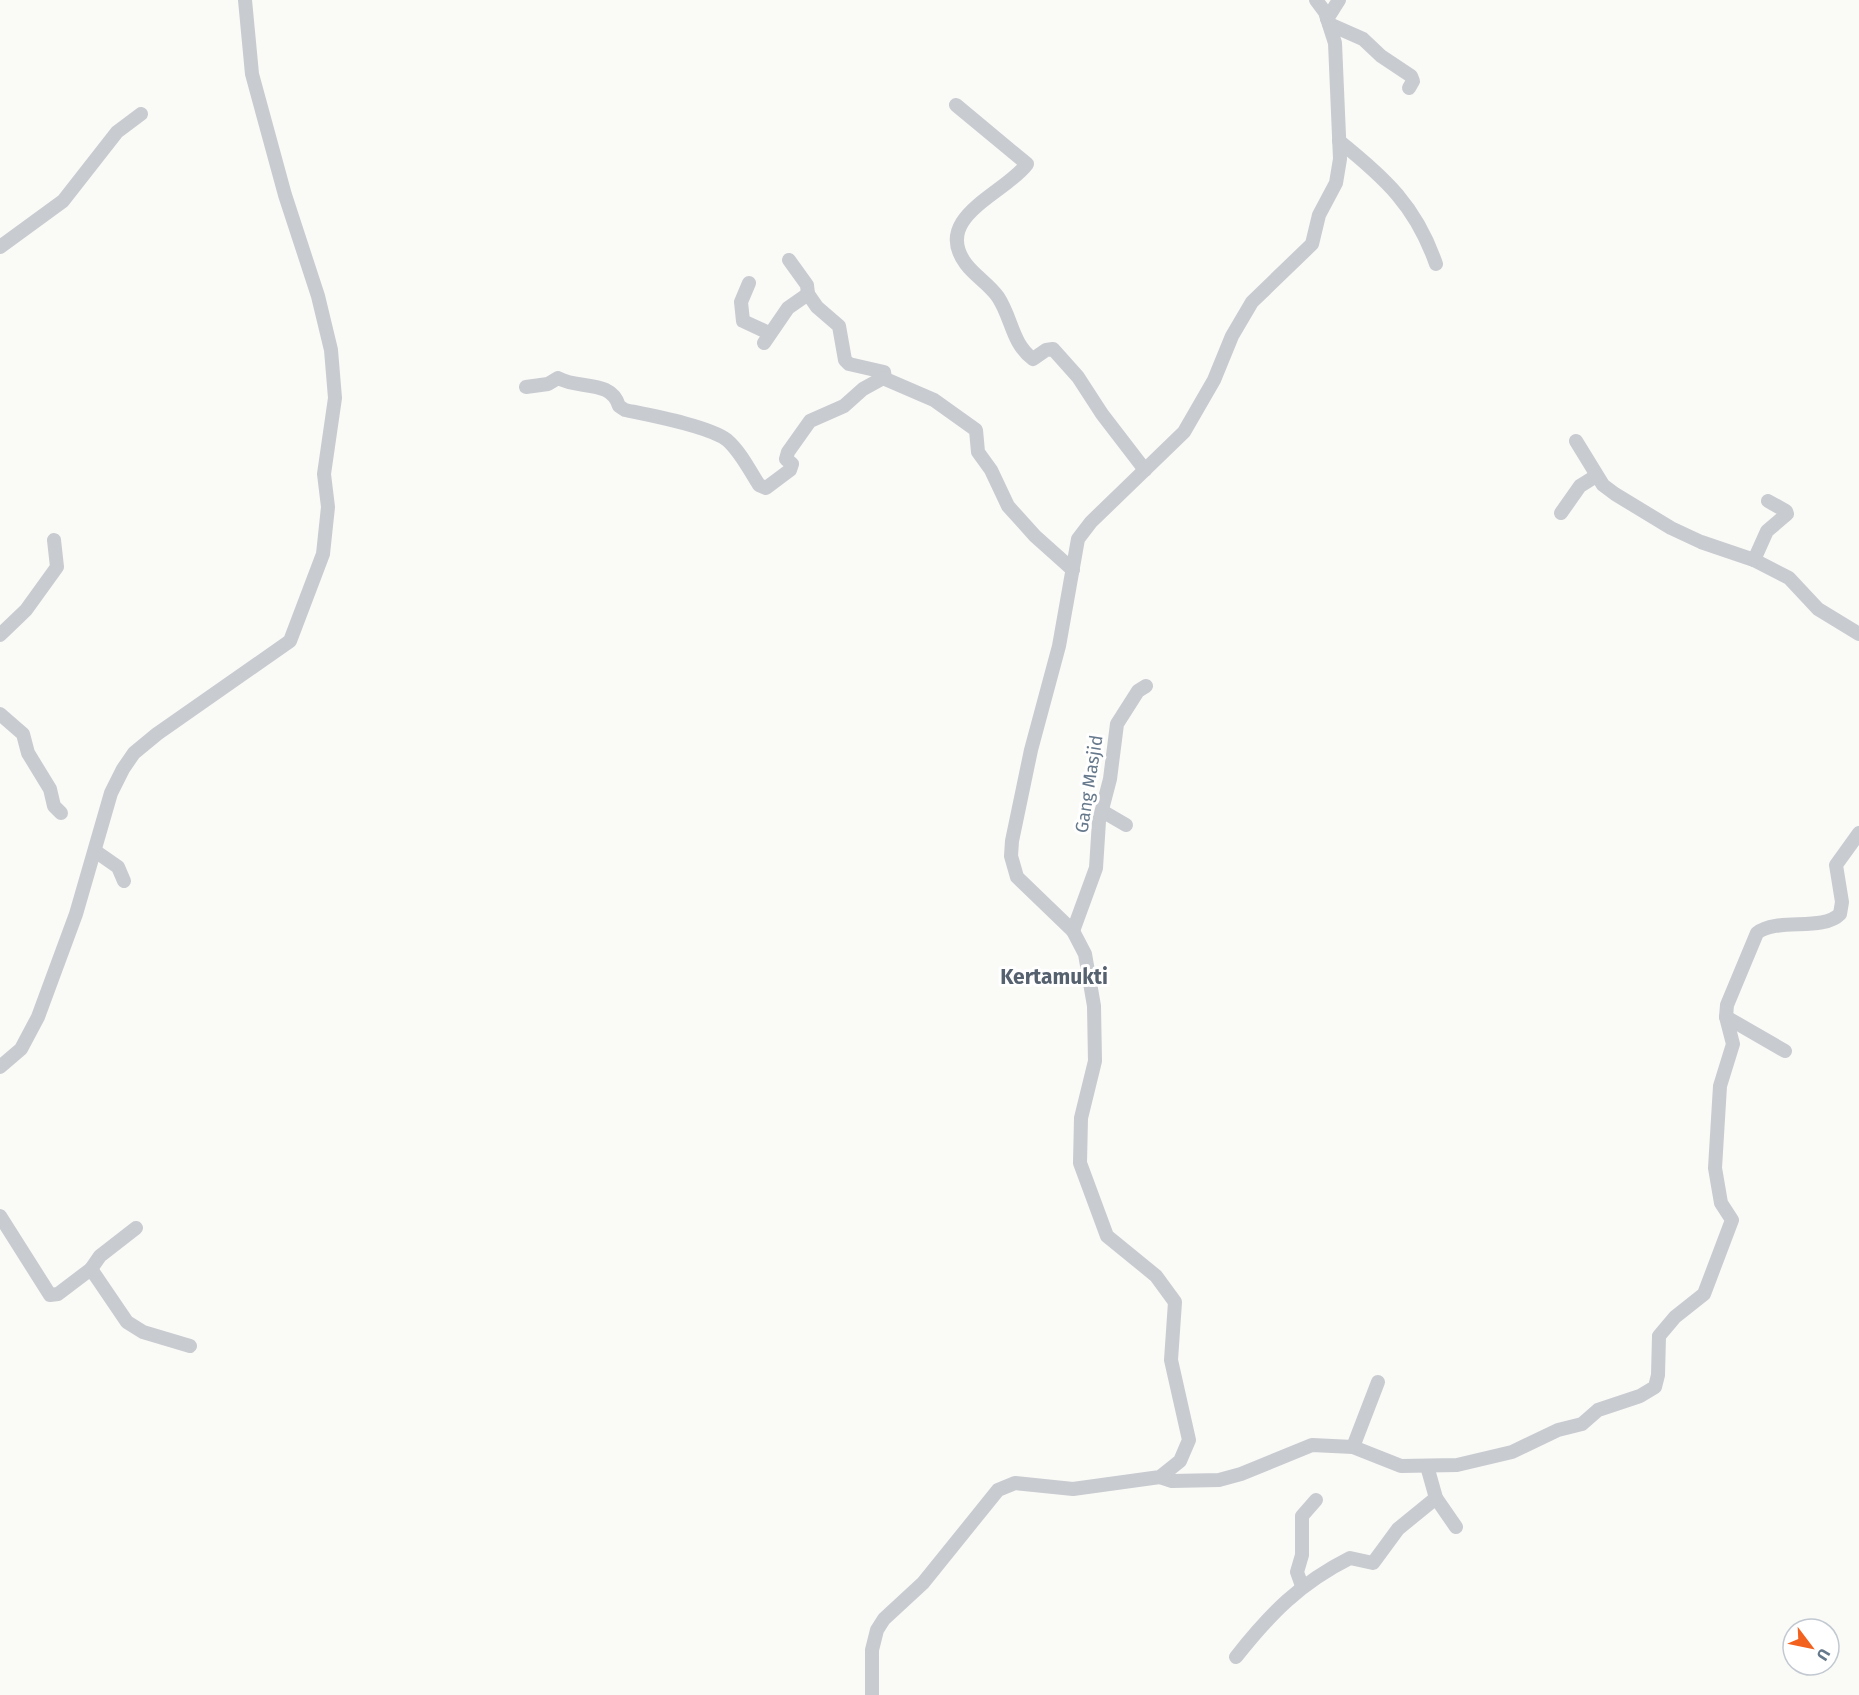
<svg xmlns="http://www.w3.org/2000/svg" width="1859" height="1695" viewBox="0 0 1859 1695" font-family="'Fira Sans',sans-serif">
<rect width="100%" height="100%" fill="#fafaf7"/>
<g fill="none" stroke-linecap="round" stroke-linejoin="round">
<g stroke="#c8cbd0" stroke-width="14">
<polyline points="1327,19 1339,0"/>
<polyline points="1329,24 1363,39 1381,56 1411,76 1413,81 1409,88"/>
<path d="M956 105 1027 164C1005 194 931 217 966 264 975 276 990 285 998 297 1012 318 1012 344 1033 359L1046 350 1053 349 1078 377 1102 414 1145 470"/>
<path d="M1339 141C1385 178 1416 206 1436 264"/>
<polyline points="0,247 63,201 117,132 141,114"/>
<polyline points="789,260 807,285 808,294"/>
<polyline points="749,283 741,302 743,321 769,333"/>
<polyline points="764,343 788,308 808,294 817,307 839,326 845,360 849,364 884,372 885,378"/>
<path d="M526 387 548 384 558 378C579 390 611 379 619 406L625 410C649 415 709 426 727 440 740 451 750 471 759 485L766 488 790 470 792 464 786 459 788 452 810 421 844 406 863 389 883 378 934 400 976 430 978 452 991 470 1008 506 1035 536 1073 570"/>
<polyline points="1576,441 1603,485 1615,494 1671,528 1701,542 1754,560 1789,578 1818,609 1859,634"/>
<polyline points="1561,513 1580,486 1596,476"/>
<polyline points="1754,560 1767,531 1787,514 1786,511 1768,501"/>
<polyline points="0,635 26,610 57,567 54,540"/>
<polyline points="0,714 23,734 28,753 50,789 54,806 61,813"/>
<polyline points="1102,811 1126,825"/>
<polyline points="95,851 118,867 124,881"/>
<polyline points="1073,931 1096,868 1099,821 1110,779 1117,724 1138,691 1146,686"/>
<polyline points="1726,1017 1785,1051"/>
<polyline points="0,1067 21,1049 38,1017 76,914 111,793 123,769 134,753 157,734 290,641 323,554 328,507 324,474 335,398 331,350 318,296 285,195 252,74 245,0"/>
<polyline points="0,1216 50,1295 58,1294 91,1269 127,1322 143,1332 190,1346"/>
<polyline points="91,1269 100,1256 136,1228"/>
<polyline points="1353,1447 1378,1382"/>
<polyline points="1427,1466 1436,1498 1456,1527"/>
<path d="M1160 1477 1172 1481 1219 1480 1241 1474 1312 1445 1353 1447 1401 1466 1457 1465 1512 1452 1558 1430 1582 1424 1598 1410 1640 1396 1655 1387 1658 1375 1659 1336 1675 1317 1704 1294 1732 1220 1721 1203 1715 1168 1720 1086 1733 1044 1726 1017 1727 1005 1757 933C1778 917 1822 932 1840 914L1842 902 1836 865 1859 833"/>
<polyline points="1302,1586 1297,1572 1302,1555 1302,1516 1316,1500"/>
<path d="M1236 1657C1270 1614 1300 1583 1350 1558L1373 1563 1398 1529 1436 1498"/>
<polyline points="872,1695 872,1650 877,1630 884,1619 923,1583 998,1490 1015,1483 1073,1489 1160,1477 1180,1461 1189,1440 1171,1360 1175,1302 1156,1276 1107,1236 1080,1163 1081,1118 1095,1061 1094,1006 1085,954 1073,931 1017,877 1011,856 1012,841 1031,750 1059,646 1078,539 1091,522 1184,432 1214,380 1232,336 1252,302 1312,244 1319,215 1336,183 1340,159 1335,43 1325,12 1316,0"/>
</g>
</g>
<g text-anchor="middle" dominant-baseline="central" stroke-width="6" stroke-linejoin="round" paint-order="stroke">
<g font-size="18" fill="#66788b" stroke="#fff">
<text transform="translate(1089 784) rotate(-81)">Gang Masjid</text>
</g>
<g font-size="21" font-weight="bold" fill="#55616f" stroke="#fff">
<text x="1054" y="977">Kertamukti</text>
</g>
</g>
<g transform="translate(1811 1647) rotate(122)"><circle r="28" fill="#ffffff" stroke="#c2c9d1" stroke-width="1.5"/>
<path d="M0-4.5L10 22L0 15L-10 22Z" fill="#f3611e"/>
<text y="-9" font-size="16" font-weight="bold" text-anchor="middle" fill="#66788b">U</text>
</g>
</svg>
